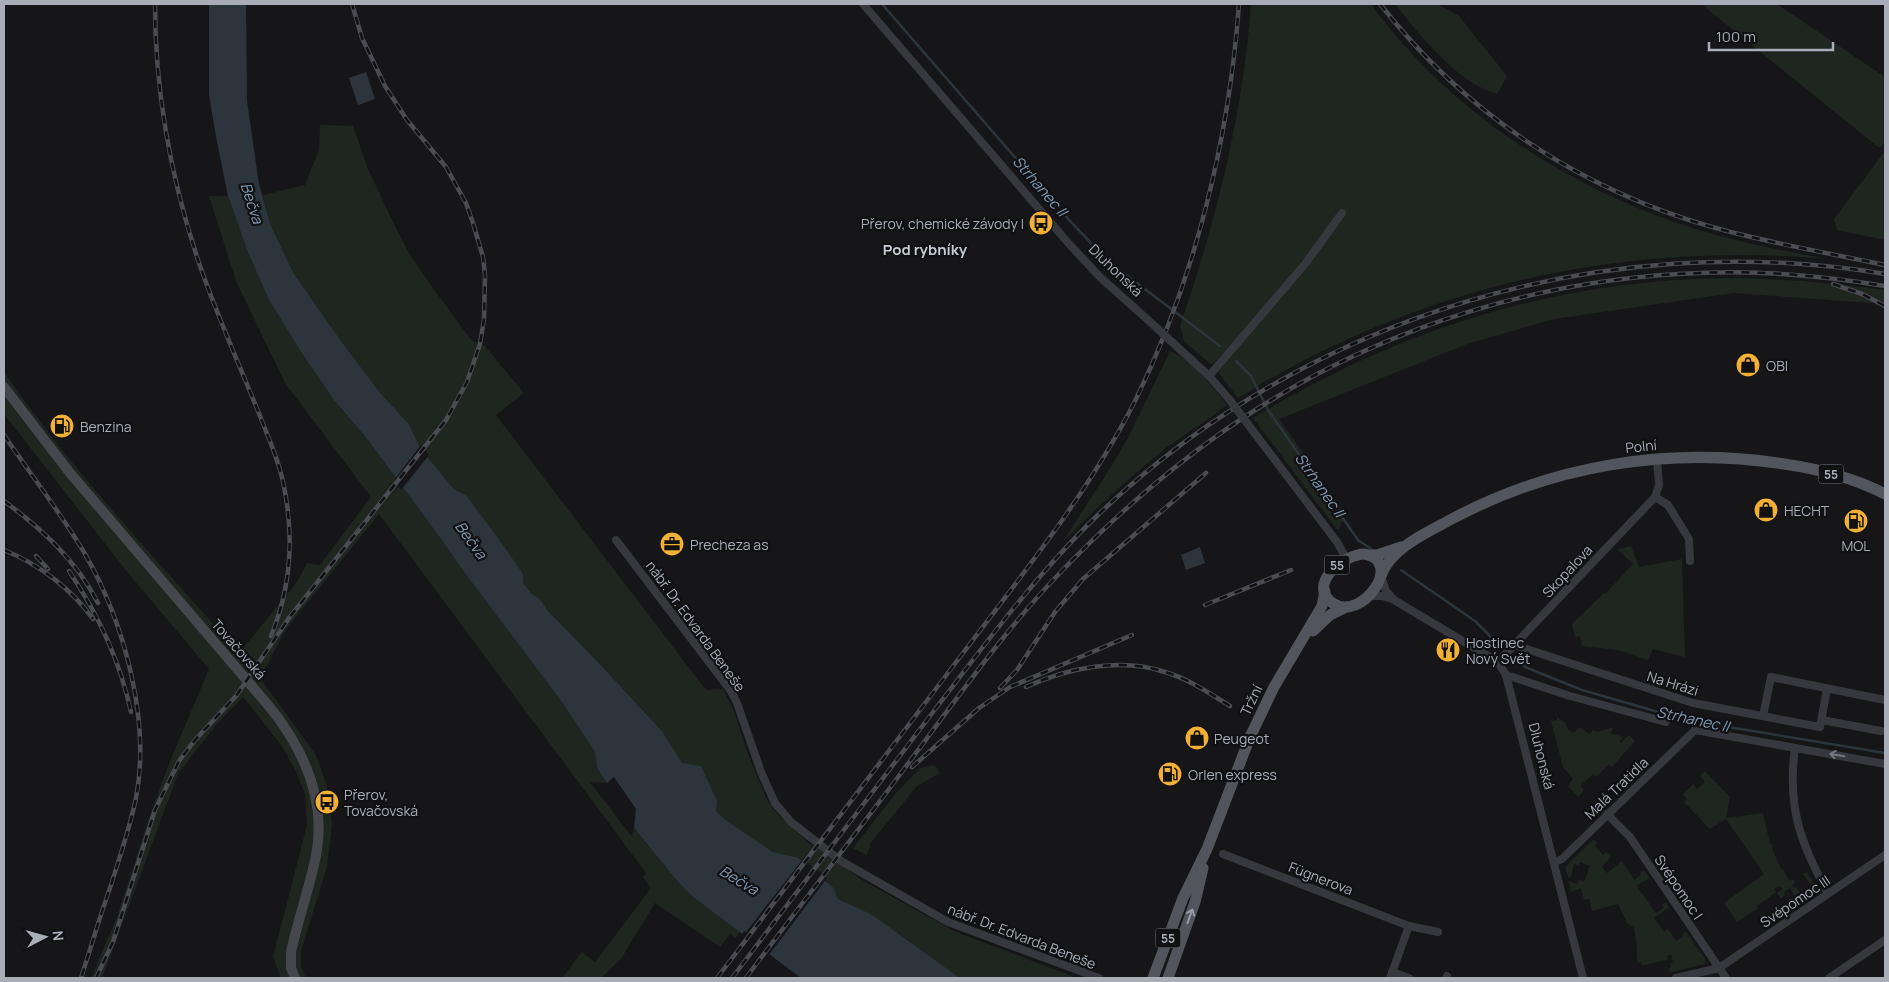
<svg xmlns="http://www.w3.org/2000/svg" width="1889" height="982" viewBox="0 0 1889 982" font-family="Manrope,sans-serif">
<rect width="100%" height="100%" fill="#161618"/>
<g fill="#1e261f">
<path d="M1251 4H1371C1447 108 1560 183 1680 224 1728 240 1778 250 1827 259 1621 240 1414 288 1238 398L1218 372 1234 352 1229 347 1212 365 1184 341 1180 326C1216 221 1243 115 1251 4Z"/>
<path d="M1395 4H1438L1459 16 1507 76 1497 94C1456 82 1421 36 1395 4Z"/>
<polygon points="1701,4 1777,4 1885,77 1885,141 1881,147 1878,147"/>
<polygon points="320,125 353,126 368,169 395,226 409,253 432,287 472,341 484,345 524,393 496,415 706,690 723,689 734,711 745,746 767,800 781,818 808,842 862,880 956,932 1077,978 960,978 871,914 838,899 834,888 828,882 781,855 773,852 724,819 716,811 673,750 662,731 596,660 548,611 540,599 532,594 523,583 498,538 467,496 454,489 420,448 409,424 381,394 341,341 294,274 271,226 263,195 305,185 319,150"/>
<polygon points="1885,151 1885,240 1837,230 1834,219"/>
<path d="M209 196H228L247 250 269 300 301 352 334 400 368 440 441 539 464 572 564 705 595 752 597 768 607 783 590 782 632 837 634 828 679 883 693 897 740 932 736 938 730 934 720 947 655 903 621 959 601 978H562L582 952 595 962 651 888 643 877 646 873 379 514 286 629 260 678 316 755 328 789 332 825 327 867 301 951V966L306 978H281L273 957 307 825 305 794 296 772 282 746 243 697 216 725 178 774 102 978H91L117 917 149 818 170 761 209 669 128 573 4 414V372C73 472 158 561 239 653L297 582 307 563 320 565 371 497 285 383 236 281Z"/>
<path d="M1725 278C1779 278 1832 283 1885 290V304L1734 293 1554 319 1467 344 1279 419 1346 514 1338 531 1253 418C1400 329 1552 281 1725 278Z"/>
<path d="M1170 351C1188 357 1216 390 1227 405 1208 420 1187 433 1167 447 1130 477 1095 509 1062 543L1114 462 1130 434Z"/>
<polygon points="1631,546 1639,567 1682,559 1685,657 1653,649 1648,660 1618,650 1582,646 1580,636 1575,637 1572,624 1604,593 1605,594 1633,564 1617,549"/>
<polygon points="1557,717 1565,722 1568,730 1574,733 1579,727 1590,734 1593,730 1597,732 1614,727 1610,733 1623,737 1619,742 1621,743 1629,735 1635,741 1612,767 1609,764 1596,777 1593,774 1580,786 1584,790 1578,797 1568,786 1573,779 1563,767 1551,721 1557,720"/>
<polygon points="934,765 940,773 917,786 869,845 870,847 866,855 853,848 897,792 920,768"/>
<polygon points="1705,771 1730,797 1726,818 1763,813 1770,844 1772,844 1773,851 1781,869 1783,869 1789,881 1793,879 1795,883 1792,885 1794,888 1796,887 1804,897 1812,891 1813,888 1803,874 1807,872 1817,889 1816,892 1790,911 1788,908 1797,901 1790,888 1784,892 1785,895 1781,898 1777,893 1783,889 1780,886 1774,889 1776,892 1757,906 1758,908 1737,922 1724,903 1764,874 1726,819 1710,829 1684,802 1687,799 1683,794 1693,784 1697,789 1705,782 1700,776"/>
<polygon points="1594,839 1597,843 1595,846 1603,855 1606,852 1611,857 1602,866 1607,873 1622,861 1634,880 1641,875 1640,873 1644,870 1651,880 1648,879 1637,885 1638,888 1656,913 1664,908 1662,905 1666,902 1669,907 1654,918 1664,932 1668,929 1676,941 1683,937 1682,934 1686,932 1706,960 1704,964 1670,973 1669,968 1671,967 1670,963 1673,962 1671,955 1667,956 1668,959 1666,960 1645,965 1642,965 1641,962 1637,963 1637,948 1634,928 1627,923 1618,904 1592,911 1589,899 1584,900 1581,888 1571,892 1569,881 1577,884 1579,880 1584,882 1590,866 1580,862 1579,866 1574,864 1571,878 1568,877 1565,867"/>
</g>
<g fill="#2c353c">
<polygon points="209,4 246,4 247,101 259,184 271,226 294,274 341,341 381,394 409,424 420,448 454,489 467,496 498,538 523,574 523,583 532,594 540,599 548,611 596,660 662,731 682,763 701,766 717,801 716,811 724,819 773,852 798,858 834,888 838,899 871,914 960,978 801,978 693,897 679,883 634,828 636,809 614,777 607,783 597,768 595,752 564,705 464,572 441,539 368,440 334,400 301,352 269,300 247,250 228,196 217,142 209,95"/>
<polygon points="366,72 375,99 358,105 349,78"/>
<polygon points="1200,547 1205,563 1186,570 1181,555"/>
</g>
<g fill="#161618">
<polygon points="421,445 429,455 401,490 394,480"/>
<polygon points="803,859 827,878 769,955 769,958 741,936 744,931 746,932"/>
</g>
<g fill="none" stroke-linecap="round" stroke-linejoin="round">
<g stroke="#2c353c" stroke-width="2.5">
<polyline points="882,4 1071,222 1108,261 1220,346"/>
<polyline points="1236,361 1251,376 1268,410 1358,540 1374,551"/>
<polyline points="1401,570 1475,621 1502,648"/>
<polyline points="1509,656 1525,667 1582,690 1686,720 1885,753"/>
</g>
<g stroke="#37383d" stroke-width="8">
<polyline points="863,4 1070,245 1100,277 1158,329"/>
<polyline points="1173,343 1209,376 1229,399"/>
<polyline points="1209,376 1305,264 1342,213"/>
<polyline points="1247,423 1337,542 1346,558"/>
<polyline points="1655,497 1668,505 1689,539 1690,561"/>
<polyline points="616,540 731,691 737,703 761,772 775,803 791,822 841,861 948,922 1099,978"/>
<polyline points="1381,576 1386,591 1394,600 1498,662 1506,675 1583,978"/>
<polyline points="1369,596 1382,596 1392,599"/>
<polyline points="1514,645 1693,703 1820,727 1827,689"/>
<polyline points="1498,662 1655,497 1659,485 1657,459"/>
<polyline points="1506,675 1570,696 1666,722"/>
<polyline points="1763,716 1771,677 1885,700"/>
<polyline points="1822,720 1881,731"/>
<path d="M1795 748C1787 806 1800 843 1828 893"/>
<polyline points="1607,814 1630,837 1726,978"/>
<polyline points="1223,854 1409,926 1438,932"/>
<polyline points="1554,862 1562,859 1695,730 1885,764"/>
<polyline points="1392,972 1409,978"/>
<polyline points="1390,978 1409,926"/>
<polyline points="1446,978 1447,976"/>
<polyline points="1676,978 1719,968 1885,855"/>
<polyline points="1829,978 1885,940"/>
</g>
<path stroke="#45474d" stroke-width="10" d="M4 387 70 473 268 705C304 749 327 799 316 856 309 889 298 920 291 952V968L295 978"/>
<g stroke="#53555c" stroke-width="11">
<path d="M1365 554C1405 563 1361 621 1334 604 1305 586 1343 554 1365 554Z"/>
<polyline points="1368,555 1377,555 1401,547"/>
<path d="M1381 576C1390 549 1426 533 1450 520 1552 465 1669 446 1784 464 1819 469 1854 478 1885 494"/>
<polyline points="1313,631 1330,615 1346,607"/>
<polyline points="1153,978 1183,898 1207,849 1250,737 1274,687 1322,606 1325,591"/>
<polyline points="1168,978 1195,902 1203,868"/>
</g>
<defs>
<g id="rail">
<path d="M155 4C155 92 171 179 199 263 217 316 241 368 262 421 271 444 281 467 285 492 294 541 290 590 271 636"/>
<path d="M1380 4C1465 113 1579 189 1712 227 1769 243 1828 253 1885 265"/>
<polyline points="1833,284 1862,294 1885,306"/>
<path d="M4 435C31 475 61 513 85 554 124 622 151 720 136 798 130 827 120 856 111 885 100 916 91 947 81 978"/>
<path d="M4 501C42 529 76 560 98 603"/>
<path d="M4 550C38 564 71 588 93 619"/>
<polyline points="36,556 48,569"/>
<path d="M69 571C98 614 120 661 131 712"/>
<polyline points="1205,605 1291,570"/>
<path d="M1026 687C1067 668 1121 657 1165 672 1189 679 1209 693 1230 706"/>
<polyline points="1000,688 1017,670 1055,612 1083,579 1206,473"/>
<polyline points="912,767 979,708 1010,687 1132,635"/>
<polyline points="96,978 113,942 155,810 179,761 195,740 236,696 289,618 446,420 467,382 480,344 484,319 485,275 483,257 473,223 466,203 446,167 407,120 385,86 362,38 352,4"/>
<path d="M717 978C799 870 881 762 963 653 1024 572 1089 492 1135 401 1195 279 1229 140 1239 4"/>
<path d="M732 978C799 890 866 800 933 712 986 643 1038 572 1101 512 1308 316 1605 227 1885 274"/>
<path d="M746 978C800 905 856 834 910 761 956 700 1004 631 1057 576 1118 512 1185 454 1260 407 1390 325 1546 278 1700 273 1762 270 1824 276 1885 286"/>
</g>
</defs>
<use href="#rail" stroke="#4a4c52" stroke-width="4.5"/>
<use href="#rail" stroke="#111113" stroke-width="2.5" stroke-dasharray="8" stroke-linecap="butt"/>
<g stroke="#37383d" stroke-width="8">
<polyline points="1158,329 1173,343"/>
<polyline points="1229,399 1247,423"/>
</g>
</g>
<defs><path id="oneway-shaft" d="M-6 0H5M1.5-3L5.5 0L1.5 3" fill="none" stroke-width="1.6" stroke-linecap="round" stroke-linejoin="round" transform="scale(1.25)"/></defs>
<use stroke="#757881" href="#oneway-shaft" transform="translate(1837 755) rotate(-170)"/>
<use stroke="#979ba6" href="#oneway-shaft" transform="translate(1190 916) rotate(-70)"/>
<defs>
<symbol id="bus-disc" viewBox="-11 -11 22 22"><circle r="9.5" fill="#f2b134" stroke="#111113"/><path d="M-5-6H5V4H4V6H2V4H-2V6H-4V4H-5ZM-3.5-4V0h7V-4ZM-3.5 1.2v1.5H-2V1.2ZM2 1.2v1.5H3.5V1.2Z" fill="#111"/></symbol>
<symbol id="shop-disc" viewBox="-11 -11 22 22"><circle r="9.5" fill="#f2b134" stroke="#111113"/><path d="M-5-2.5h2.3a2.7 3.5 0 0 1 5.4 0H5L5.5 6h-11ZM-1.5-2.5h3a1.5 2.3 0 0 0-3 0Z" fill="#111"/></symbol>
<symbol id="fuel-disc" viewBox="-11 -11 22 22"><circle r="9.5" fill="#f2b134" stroke="#111113"/><path d="M-5.5-6h7V0h2V4h1.3V-2.5L3-4.5l.8-.8L6-3V5H2.5V1h-1V6h-7ZM-4.2-4.7v3.2H.2V-4.7Z" fill="#111"/></symbol>
<symbol id="office-disc" viewBox="-11 -11 22 22"><circle r="9.5" fill="#f2b134" stroke="#111113"/><path d="M-6-3h4V-5.5h4V-3h4V5H-6ZM-1-4.5V-3h2v-1.5ZM-6 0V1H6V0Z" fill="#111"/></symbol>
<symbol id="restaurant-disc" viewBox="-11 -11 22 22"><circle r="9.5" fill="#f2b134" stroke="#111113"/><path d="M-5-6h1v4h1v-4h1v4h1v-4h1v5L-1.5 .5V6h-2V.5L-5-1ZM5-6V6H3V1.5H1.5Q1.5-4 5-6Z" fill="#111"/></symbol>
</defs>
<g fill-rule="evenodd">
<use href="#bus-disc" x="1027" y="209" width="28" height="28"/>
<use href="#shop-disc" x="1734" y="351" width="28" height="28"/>
<use href="#fuel-disc" x="48" y="412" width="28" height="28"/>
<use href="#shop-disc" x="1752" y="496" width="28" height="28"/>
<use href="#fuel-disc" x="1842" y="507" width="28" height="28"/>
<use href="#office-disc" x="658" y="530" width="28" height="28"/>
<use href="#restaurant-disc" x="1434" y="636" width="28" height="28"/>
<use href="#shop-disc" x="1183" y="724" width="28" height="28"/>
<use href="#fuel-disc" x="1156" y="760" width="28" height="28"/>
<use href="#bus-disc" x="313" y="788" width="28" height="28"/>
</g>
<g text-anchor="middle" dominant-baseline="central" stroke-width="4.5" stroke-linejoin="round" paint-order="stroke">
<g fill="#111113" stroke="#7b7e86" stroke-width="1">
<rect x="1818.5" y="464.5" width="25" height="19" rx="4"/>
<rect x="1324.5" y="555.5" width="25" height="19" rx="4"/>
<rect x="1155.5" y="928.5" width="25" height="19" rx="4"/>
</g>
<g font-size="12" font-weight="bold" fill="#a8adb8">
<text x="1831" y="474">55</text>
<text x="1337" y="565">55</text>
<text x="1168" y="938">55</text>
</g>
<g font-size="14" fill="#a8adb8" stroke="#111113" text-anchor="start">
<text x="1024" y="223" text-anchor="end">Přerov, chemické závody I</text>
<text x="1766" y="365">OBI</text>
<text x="80" y="426">Benzina</text>
<text x="1784" y="510">HECHT</text>
<text x="690" y="544">Precheza as</text>
<text x="1856" y="545" text-anchor="middle">MOL</text>
<text x="1466" y="642">Hostinec<tspan x="1466" dy="16">Nový Svět</tspan></text>
<text x="1214" y="738">Peugeot</text>
<text x="1188" y="774">Orlen express</text>
<text x="344" y="794">Přerov,<tspan x="344" dy="16">Tovačovská</tspan></text>
</g>
<g font-size="14" fill="#a8adb8" stroke="#111113">
<text transform="translate(1116 270) rotate(44)">Dluhonská</text>
<text transform="translate(1641 446) rotate(-6)">Polní</text>
<text transform="translate(1567 571) rotate(-47)">Skopalova</text>
<text transform="translate(696 626) rotate(54)">nábř. Dr. Edvarda Beneše</text>
<text transform="translate(239 649) rotate(49)">Tovačovská</text>
<text transform="translate(1673 683) rotate(17)">Na Hrázi</text>
<text transform="translate(1251 700) rotate(-64)">Tržní</text>
<text transform="translate(1542 756) rotate(76)">Dluhonská</text>
<text transform="translate(1616 788) rotate(-44)">Malá Tratidla</text>
<text transform="translate(1321 878) rotate(21)">Fügnerova</text>
<text transform="translate(1679 887) rotate(56)">Svépomoc I</text>
<text transform="translate(1795 901) rotate(-34)">Svépomoc III</text>
<text transform="translate(1022 936) rotate(21)">nábř. Dr. Edvarda Beneše</text>
</g>
<g font-size="15" font-style="italic" fill="#7f9bb3" stroke="#111113">
<text transform="translate(1040 186) rotate(49)">Strhanec II</text>
<text transform="translate(252 203) rotate(72)">Bečva</text>
<text transform="translate(1320 485) rotate(55)">Strhanec II</text>
<text transform="translate(471 540) rotate(54)">Bečva</text>
<text transform="translate(1693 719) rotate(12)">Strhanec II</text>
<text transform="translate(739 880) rotate(31)">Bečva</text>
</g>
<g font-size="15" font-weight="bold" fill="#c9ccd4" stroke="#111113">
<text x="925" y="249">Pod rybníky</text>
</g>
</g>
<rect width="1889" height="982" fill="none" stroke="#a8adb8" stroke-width="10"/>
<g transform="translate(45 937) rotate(84)" stroke="#111113" stroke-width="4" paint-order="stroke">
<path d="M0-4L9 19L0 12L-9 19Z" fill="#a8adb8"/>
<text y="-8" font-size="14" font-weight="bold" text-anchor="middle" fill="#a8adb8">N</text>
</g>
<path d="M1709 42v8h124v-8" fill="none" stroke="#a8adb8" stroke-width="2.5"/>
<text x="1716" y="42" font-size="15" fill="#a8adb8" stroke="#111113" stroke-width="4" paint-order="stroke">100 m</text>
</svg>
